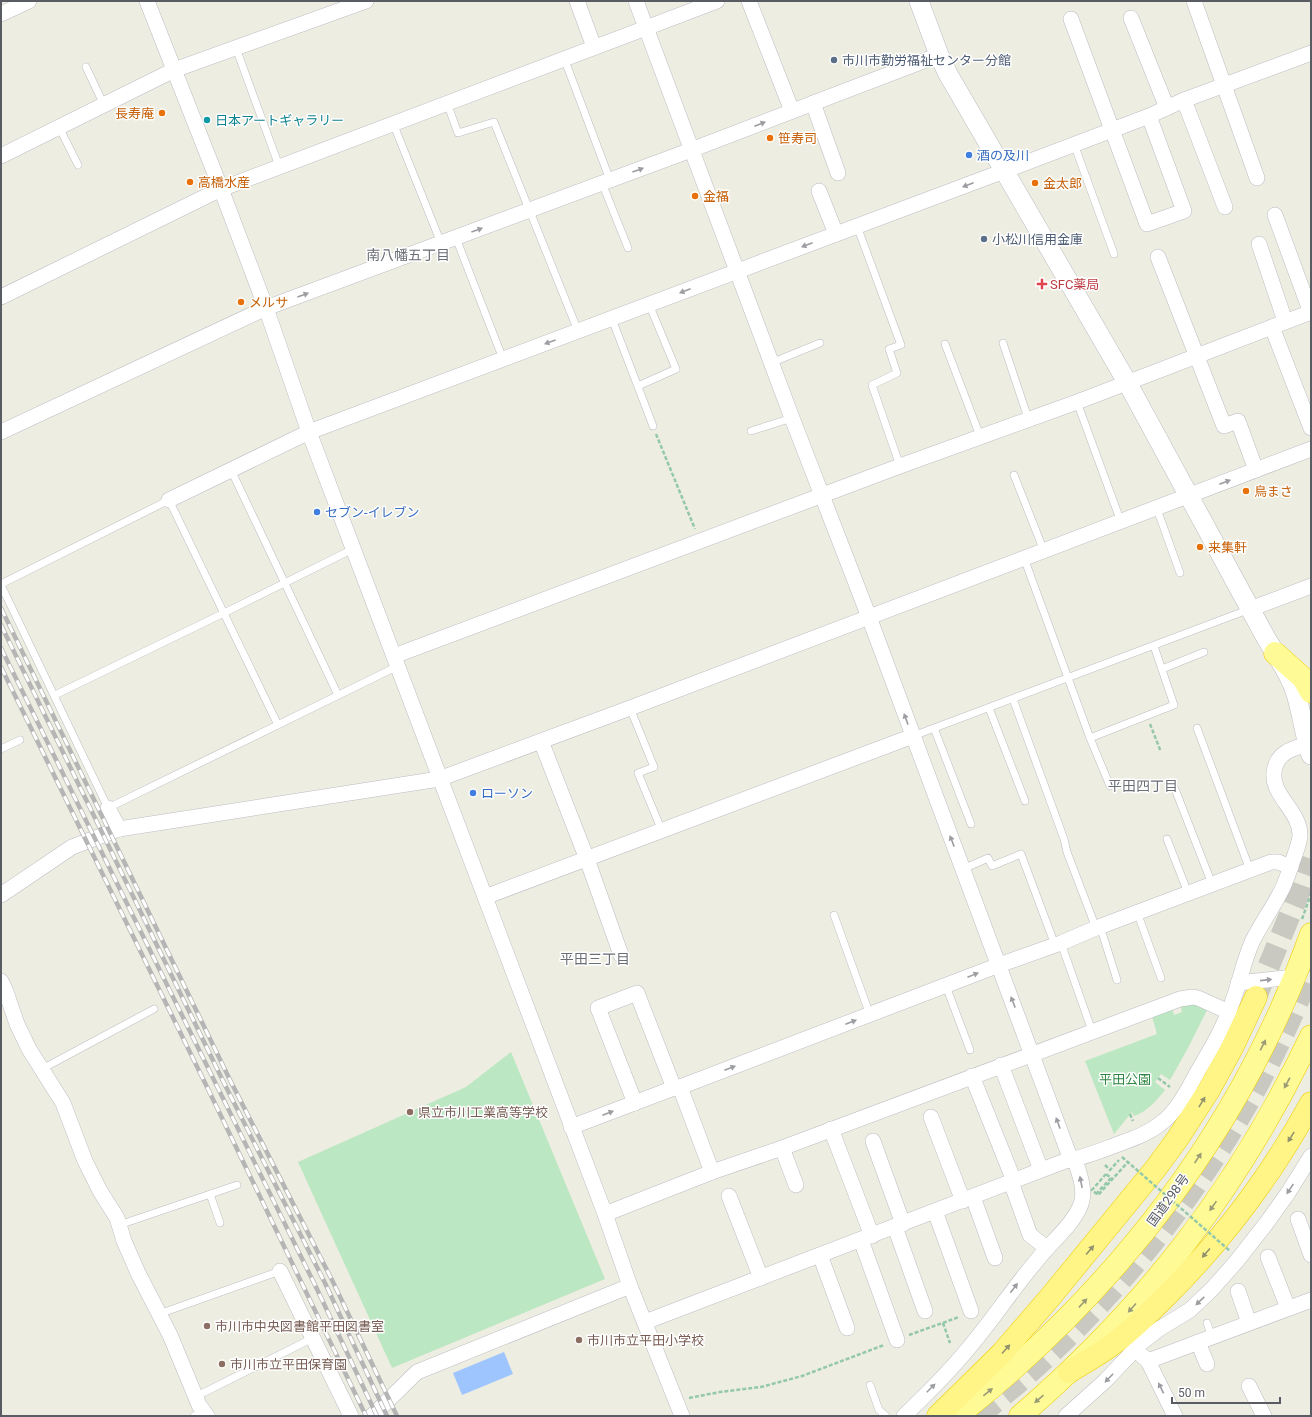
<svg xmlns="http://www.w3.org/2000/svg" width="1312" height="1417" viewBox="0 0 1312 1417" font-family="Roboto,'Noto Sans JP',sans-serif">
<rect width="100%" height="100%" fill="#eeede1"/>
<g fill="#bbe7c2">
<path d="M1197 1002 1208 1008 1188 1048 1170 1080 1161 1074 1155 1082 1165 1090C1156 1101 1148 1111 1134 1116L1132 1112 1114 1134 1085 1061 1157 1034 1151 1013 1172 1008 1174 1015 1182 1012 1180 1003Z"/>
<polygon points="511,1052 605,1279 392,1368 298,1162 466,1087"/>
</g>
<polygon fill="#9fc5ff" points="504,1352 513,1374 462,1395 453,1373"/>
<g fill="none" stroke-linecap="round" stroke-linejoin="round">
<g stroke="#c9c9c2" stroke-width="22" stroke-dasharray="22 11" stroke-linecap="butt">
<polyline points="1256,997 1298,895 1311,859"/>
<path d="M978 1416C1125 1300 1244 1144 1311 969"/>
</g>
<defs>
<g id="service">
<polyline points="236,48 279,166"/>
<polyline points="564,58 610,180"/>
<polyline points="86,67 104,105"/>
<polyline points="447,103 458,133 494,122 578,331"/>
<polyline points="393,123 441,243"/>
<polyline points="59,127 78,165"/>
<polyline points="1074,144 1114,254"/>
<polyline points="602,183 628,248"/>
<polyline points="857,226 901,345 889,349 897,373 872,385 900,466"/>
<polyline points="456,238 503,359"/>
<polyline points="612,319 653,426"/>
<polyline points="1003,343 1028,418"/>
<polyline points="945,344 980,436"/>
<polyline points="771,363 820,343"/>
<polyline points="638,386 676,369 649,304"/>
<polyline points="1077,402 1121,522"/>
<polyline points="751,431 792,418"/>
<polyline points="231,470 338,695"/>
<polyline points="1014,475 1044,551"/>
<polyline points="1157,509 1180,573"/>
<polyline points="1024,558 1090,738 1110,786"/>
<polyline points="1,584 169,500 278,725"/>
<polyline points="1,585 108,808 398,666"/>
<polyline points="1162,669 1204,652"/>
<polyline points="55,695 224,613 353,549"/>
<polyline points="1013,699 1064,839 1067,852 1096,928"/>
<polyline points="630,708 654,767 638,773 662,831"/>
<polyline points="989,708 1025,801"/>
<polyline points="934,728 971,824"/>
<polyline points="1197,728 1250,870"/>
<polyline points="913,736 1250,609"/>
<polyline points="1090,738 1174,705 1154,646"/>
<polyline points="1,749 20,740"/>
<polyline points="1175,789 1212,884"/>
<polyline points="1167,839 1188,893"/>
<polyline points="963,869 988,858 992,866 1021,854 1055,945"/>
<polyline points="1137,912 1161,978"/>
<polyline points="834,915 870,1015"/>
<polyline points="1100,926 1117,980"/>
<polyline points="1061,943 1092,1031"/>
<polyline points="946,986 970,1050"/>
<polyline points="42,1069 154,1009"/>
<polyline points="210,1194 220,1223"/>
<polyline points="119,1225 237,1185"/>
<polyline points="159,1314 280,1271"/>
<polyline points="1207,1323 1212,1337"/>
<polyline points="870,1385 879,1410 886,1416"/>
<polyline points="195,1397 313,1338"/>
<polyline points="194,1416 204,1411"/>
</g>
<g id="minor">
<polyline points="147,1 221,189 266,308 309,432 605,1214 630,1286 682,1416"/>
<polyline points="577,1 594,47"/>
<polyline points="636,1 792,418 869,617 1071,1160"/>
<polyline points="749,1 792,111"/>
<polyline points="1194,1 1257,178"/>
<polyline points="1,14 29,1"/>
<polyline points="1131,18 1167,108"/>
<polyline points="1071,19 1147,224 1184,211 1149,116"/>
<polyline points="1184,100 1225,207"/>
<polyline points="813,103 838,173"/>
<polyline points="1,156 174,70 366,1"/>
<polyline points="819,191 836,234"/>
<polyline points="1275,215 1311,313"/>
<polyline points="1259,244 1285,321"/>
<polyline points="1158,257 1224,426 1238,421 1256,470"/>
<polyline points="1,297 221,189 717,1"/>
<polyline points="1272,327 1311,428"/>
<polyline points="1,432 266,308 691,150 939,55"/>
<polyline points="169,500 309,432 1004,171 1149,116 1184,100 1311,53"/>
<polyline points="1250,609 1311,586"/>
<polyline points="394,656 900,466 1077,402 1311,312"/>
<polyline points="541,741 587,859 621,955"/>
<polyline points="108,808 119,829"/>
<polyline points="1,895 72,847 119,829 439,779 630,708 1311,449"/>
<polyline points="485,897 913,736"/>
<polyline points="1,981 5,989 17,1024 29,1049 63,1103 85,1161 100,1191 117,1218 124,1241 138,1273 170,1335 199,1405 207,1416"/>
<polyline points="1238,983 1294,977"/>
<polyline points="1001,1065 1041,1170"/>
<polyline points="972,1076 1014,1181"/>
<polyline points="680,1087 712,1172"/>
<polyline points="635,1103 598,1008 637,993 674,1088"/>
<polyline points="931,1117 963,1201"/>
<polyline points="571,1127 674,1088 680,1087 999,965 1061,943 1096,928 1271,862 1278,862 1291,867"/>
<polyline points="831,1129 872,1236"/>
<polyline points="873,1141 903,1224"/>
<polyline points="782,1148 796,1185"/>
<polyline points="1011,1182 1030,1235 1047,1248"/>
<polyline points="729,1196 761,1278"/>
<polyline points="973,1197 995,1258"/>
<polyline points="935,1211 971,1311"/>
<polyline points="605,1214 712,1172 782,1148 1180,999 1193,997 1198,998 1229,1012"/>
<polyline points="1298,1219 1311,1255"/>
<polyline points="895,1227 925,1311"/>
<polyline points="861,1240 897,1340"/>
<polyline points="820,1255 847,1328"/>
<polyline points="1268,1257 1288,1308"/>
<polyline points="280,1271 351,1416"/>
<polyline points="1238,1291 1249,1323"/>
<path d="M645 1322 1065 1161C1082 1158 1097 1152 1113 1146 1129 1140 1146 1135 1160 1124 1177 1112 1188 1089 1198 1071 1211 1049 1224 1027 1232 1003 1240 983 1243 961 1253 940 1261 924 1272 909 1280 893 1286 883 1289 871 1293 860 1296 852 1299 844 1300 836 1301 810 1267 794 1275 767 1280 751 1293 749 1307 744"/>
<polyline points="1198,1342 1207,1364"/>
<polyline points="1140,1354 1148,1361 1175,1416"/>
<polyline points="1148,1361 1311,1300"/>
<polyline points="1249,1386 1264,1416"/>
<polyline points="372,1416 417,1372 630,1286"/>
<path d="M904 1416C926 1395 948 1373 967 1350 992 1321 1013 1288 1038 1259 1051 1242 1074 1224 1081 1204 1086 1190 1079 1173 1075 1160"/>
<polyline points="1066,1416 1105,1381 1141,1343 1159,1329 1190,1310 1212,1289 1236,1262 1265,1225 1288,1193 1311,1156"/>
</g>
<path id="tertiary" d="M919 1 939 55 948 74 1127 382 1266 638C1276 655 1289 672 1295 691 1302 712 1304 734 1311 755"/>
<g id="trunk">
<polyline points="1275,653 1303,678 1311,692"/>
<path d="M957 1416C1118 1289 1242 1128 1311 934"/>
<path d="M1020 1416C1147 1307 1239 1187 1311 1036"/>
</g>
<g id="motorway">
<path d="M1069 1372C1085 1362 1102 1353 1117 1341 1134 1328 1149 1313 1164 1298 1222 1241 1272 1174 1311 1103"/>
<polyline points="938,1416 1002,1353 1052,1295 1156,1168 1178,1138 1209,1090 1232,1048 1256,997"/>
</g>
</defs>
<use href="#service" stroke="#bbbdc3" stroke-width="8"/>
<use href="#minor" stroke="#bbbdc3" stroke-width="16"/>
<use href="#tertiary" stroke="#bbbdc3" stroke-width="20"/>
<use href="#trunk" stroke="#ec0" stroke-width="23"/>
<use href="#motorway" stroke="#ec0" stroke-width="23"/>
<g stroke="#93c8ab" stroke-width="2.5" stroke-dasharray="4 2" stroke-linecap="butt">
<polyline points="656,434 695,529"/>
<polyline points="1150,724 1161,752"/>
<polyline points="1302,919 1311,894"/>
<polyline points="1158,1078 1170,1087"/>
<polyline points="1130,1114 1133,1121"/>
<polyline points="1105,1165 1110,1170 1119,1160"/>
<polyline points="1096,1194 1111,1178 1106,1174"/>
<polyline points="943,1323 950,1343"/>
<polyline points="909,1335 959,1317"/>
<polyline points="689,1398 720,1392 761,1387 802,1376 884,1345"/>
</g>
<use href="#service" stroke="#fff" stroke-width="7"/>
<use href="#minor" stroke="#fff" stroke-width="15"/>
<use href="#tertiary" stroke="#fff" stroke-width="19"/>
<use href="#trunk" stroke="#fefa95" stroke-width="22"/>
<use href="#motorway" stroke="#fff586" stroke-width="22"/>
<defs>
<g id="rail">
<polyline points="1,608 230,1080 332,1280 397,1416"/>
<polyline points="1,625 224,1083 325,1283 387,1416"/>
<polyline points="1,648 316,1287 377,1416"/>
<polyline points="1,667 208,1089 366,1416"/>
</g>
</defs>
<use href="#rail" stroke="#b5b5b6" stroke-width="4.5"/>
<use href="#rail" stroke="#fff" stroke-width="3" stroke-dasharray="9" stroke-linecap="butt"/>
<g stroke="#93c8ab" stroke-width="2.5" stroke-dasharray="4 2" stroke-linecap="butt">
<polyline points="1122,1157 1230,1251"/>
<polyline points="1106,1174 1092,1190 1098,1195 1128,1162"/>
</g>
</g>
<defs><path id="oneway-solid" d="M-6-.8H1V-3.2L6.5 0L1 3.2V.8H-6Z"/></defs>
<g fill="#9b9da1">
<use href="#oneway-solid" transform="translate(760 124) rotate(-21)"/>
<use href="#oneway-solid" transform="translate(638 170) rotate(-20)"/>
<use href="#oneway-solid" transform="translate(968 185) rotate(159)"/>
<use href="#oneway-solid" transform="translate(477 230) rotate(-20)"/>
<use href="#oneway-solid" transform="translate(807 245) rotate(159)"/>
<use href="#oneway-solid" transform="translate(685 291) rotate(159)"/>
<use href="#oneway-solid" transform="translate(303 295) rotate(-20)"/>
<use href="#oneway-solid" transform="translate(550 342) rotate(160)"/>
<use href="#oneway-solid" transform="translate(1225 482) rotate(-21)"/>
<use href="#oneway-solid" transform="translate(906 719) rotate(-110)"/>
<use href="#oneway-solid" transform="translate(952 841) rotate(-111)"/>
<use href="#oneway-solid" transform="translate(973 975) rotate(-22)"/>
<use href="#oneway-solid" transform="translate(1266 980) rotate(-6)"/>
<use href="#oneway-solid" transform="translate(1013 1002) rotate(-111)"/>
<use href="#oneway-solid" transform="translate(851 1022) rotate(-21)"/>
<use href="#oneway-solid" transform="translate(730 1068) rotate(-21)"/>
<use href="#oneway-solid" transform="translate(608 1113) rotate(-21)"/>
<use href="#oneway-solid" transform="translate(1058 1123) rotate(-110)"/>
<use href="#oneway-solid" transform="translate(1081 1182) rotate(-101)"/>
<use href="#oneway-solid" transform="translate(1290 1189) rotate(124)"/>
<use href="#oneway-solid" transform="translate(1014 1288) rotate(-53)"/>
<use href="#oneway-solid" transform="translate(1200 1301) rotate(136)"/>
<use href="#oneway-solid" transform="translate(1109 1378) rotate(134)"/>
<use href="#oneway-solid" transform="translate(931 1388) rotate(-45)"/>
<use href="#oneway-solid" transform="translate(1161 1388) rotate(-116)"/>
</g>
<g fill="#9b9b77">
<use href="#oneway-solid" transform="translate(1263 1045) rotate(-63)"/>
<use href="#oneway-solid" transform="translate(1287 1083) rotate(119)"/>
<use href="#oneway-solid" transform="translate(1198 1158) rotate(-56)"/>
<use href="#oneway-solid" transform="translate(1213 1206) rotate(125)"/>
<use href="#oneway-solid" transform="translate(1083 1303) rotate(-47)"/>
<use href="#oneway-solid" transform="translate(1132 1308) rotate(132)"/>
<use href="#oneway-solid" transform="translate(988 1392) rotate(-39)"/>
<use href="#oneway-solid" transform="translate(1039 1399) rotate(139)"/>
</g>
<g fill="#93926f">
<use href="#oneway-solid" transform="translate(1202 1102) rotate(-59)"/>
<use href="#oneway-solid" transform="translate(1291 1137) rotate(122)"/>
<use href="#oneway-solid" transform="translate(1090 1250) rotate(-50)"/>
<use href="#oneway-solid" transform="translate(1206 1253) rotate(131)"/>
<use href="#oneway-solid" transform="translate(1006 1349) rotate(-48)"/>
</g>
<g fill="#5c6f8a" stroke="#fff" stroke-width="1.5">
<circle cx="834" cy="60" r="4"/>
<circle cx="984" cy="239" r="4"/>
</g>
<g fill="#e8710a" stroke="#fff" stroke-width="1.5">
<circle cx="162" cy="113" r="4"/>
<circle cx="770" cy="138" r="4"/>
<circle cx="190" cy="182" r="4"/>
<circle cx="1035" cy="183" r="4"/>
<circle cx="695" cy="196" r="4"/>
<circle cx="241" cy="302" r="4"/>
<circle cx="1246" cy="491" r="4"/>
<circle cx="1200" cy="547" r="4"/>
</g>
<circle fill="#0f9aa8" stroke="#fff" stroke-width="1.5" cx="207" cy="120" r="4"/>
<g fill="#3f7fe0" stroke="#fff" stroke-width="1.5">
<circle cx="969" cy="155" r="4"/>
<circle cx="317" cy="512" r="4"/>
<circle cx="473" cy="793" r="4"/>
</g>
<path fill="#e0444e" stroke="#fff" stroke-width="1.5" d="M1040 278h4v4h4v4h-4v4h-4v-4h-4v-4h4z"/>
<g fill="#8d6e63" stroke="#fff" stroke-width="1.5">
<circle cx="410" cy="1112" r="4"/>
<circle cx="207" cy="1326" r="4"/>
<circle cx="579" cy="1340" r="4"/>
<circle cx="222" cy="1364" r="4"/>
</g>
<g text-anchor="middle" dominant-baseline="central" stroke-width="3" stroke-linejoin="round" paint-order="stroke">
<g font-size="13" fill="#4e5e75" stroke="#fff" text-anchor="start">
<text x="842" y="60">市川市勤労福祉センター分館</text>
<text x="992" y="239">小松川信用金庫</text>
</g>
<g font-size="13" fill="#c56008" stroke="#fff" text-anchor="start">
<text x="154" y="113" text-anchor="end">長寿庵</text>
<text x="778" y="138">笹寿司</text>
<text x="198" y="182">高橋水産</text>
<text x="1043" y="183">金太郎</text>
<text x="703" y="196">金福</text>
<text x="249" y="302">メルサ</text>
<text x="1254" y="491">鳥まさ</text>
<text x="1208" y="547">来集軒</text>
</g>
<g font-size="13" fill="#0d838f" stroke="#fff" text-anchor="start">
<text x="215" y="120">日本アートギャラリー</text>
</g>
<g font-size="13" fill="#366cbe" stroke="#fff" text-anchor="start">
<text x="977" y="155">酒の及川</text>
<text x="325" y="512">セブン-イレブン</text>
<text x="481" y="793">ローソン</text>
</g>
<g font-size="13" fill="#be3a42" stroke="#fff" text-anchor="start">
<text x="1050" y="284">SFC薬局</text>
</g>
<g font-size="13" fill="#2e8541" stroke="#fff">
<text x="1125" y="1079">平田公園</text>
</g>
<g font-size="13" fill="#785e54" stroke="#fff" text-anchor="start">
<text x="418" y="1112">県立市川工業高等学校</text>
<text x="215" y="1326">市川市中央図書館平田図書室</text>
<text x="587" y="1340">市川市立平田小学校</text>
<text x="230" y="1364">市川市立平田保育園</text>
</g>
<g font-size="13" fill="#595c63" stroke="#fff">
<text transform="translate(1168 1200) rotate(-54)">国道298号</text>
</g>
<g font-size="14" fill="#6a6e75" stroke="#fff">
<text x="408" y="255">南八幡五丁目</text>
<text x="1143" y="786">平田四丁目</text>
<text x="595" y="959">平田三丁目</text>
</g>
</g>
<rect width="1312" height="1417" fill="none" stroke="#595c63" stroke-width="4"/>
<path d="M1172 1397v6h108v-6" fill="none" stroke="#595c63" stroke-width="2"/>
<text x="1178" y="1397" font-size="12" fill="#595c63" stroke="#ffffff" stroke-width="3" paint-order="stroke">50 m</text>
</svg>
